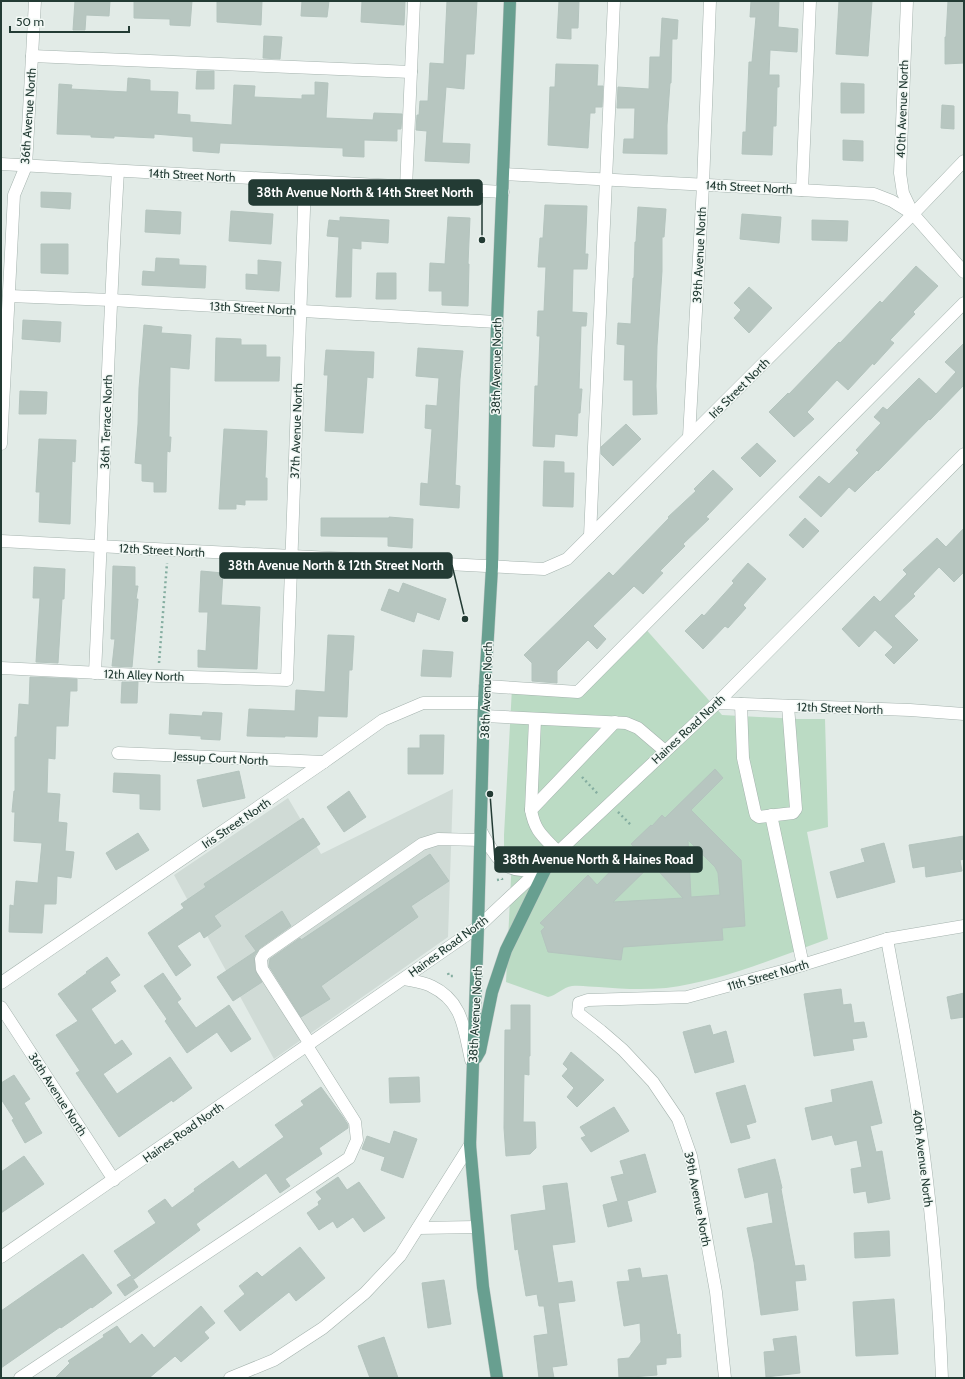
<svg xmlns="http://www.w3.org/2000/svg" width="965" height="1379" viewBox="0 0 965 1379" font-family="Cabin,sans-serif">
<rect width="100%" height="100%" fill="#e2ebe7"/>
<polygon fill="#d0dbd6" points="453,789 448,937 274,1059 174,875 288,798 321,854"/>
<path fill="#bbdbc4" d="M643 626 722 715 798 719H825L828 827 807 832 828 939C775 958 722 981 666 988 644 990 621 989 599 987 591 987 581 985 572 986 563 987 556 996 548 997L506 982 512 857 504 853V835L512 688 578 692Z"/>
<g fill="#b7c6c0" stroke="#b4c4be" fill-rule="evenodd">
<polygon points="75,1 110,1 109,16 86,15 85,30 73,30"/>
<polygon points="134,1 192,1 190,26 170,25 170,19 134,18"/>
<polygon points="217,1 262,1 261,25 217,22"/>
<polygon points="302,1 329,1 327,17 301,16"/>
<polygon points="362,1 405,1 404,25 361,22"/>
<polygon points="447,1 477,1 474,54 466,54 464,89 446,87 442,143 470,144 469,163 425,161 427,131 416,130 417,115 419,115 420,101 428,101 430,63 444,64"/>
<polygon points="559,1 579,1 578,28 571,28 571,39 557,38"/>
<polygon points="751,1 779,1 778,27 798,29 797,52 770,50 769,75 779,75 779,87 777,87 776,126 773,126 772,155 742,154 743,132 746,132 749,62 752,62 756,17 750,17"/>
<polygon points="839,1 872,1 868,56 836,54"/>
<polygon points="948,1 964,1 964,63 945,64 945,37 946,37"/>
<polygon points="662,18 678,20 677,39 672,39 671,83 670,83 667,125 667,154 623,153 624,139 634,139 635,108 617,108 618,87 649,89 650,57 660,57"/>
<polygon points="264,36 282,37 280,59 263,58"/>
<polygon points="556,64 598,65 597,86 603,86 602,107 595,107 595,113 590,113 588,148 548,145 550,87 555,87"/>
<polygon points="197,71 214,71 214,89 196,89"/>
<polygon points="128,78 150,80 150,91 178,92 177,114 190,115 190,122 232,125 234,85 255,86 254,97 302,99 302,95 315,95 315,82 328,83 326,118 373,120 374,113 402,114 401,129 397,129 397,141 364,140 364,157 343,156 343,148 220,143 219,153 193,151 193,137 154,134 154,138 114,136 114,138 91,137 91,135 57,134 59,84 72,85 71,89 127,92"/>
<polygon points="841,83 864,84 864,113 841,113"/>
<polygon points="942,105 954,106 954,129 941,128"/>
<polygon points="843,140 863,141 863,161 843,160"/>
<polygon points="41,192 71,193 70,209 41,207"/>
<polygon points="545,205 587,206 585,254 588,254 587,269 573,269 572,312 587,313 586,326 581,326 579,389 582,389 580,413 578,413 577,436 555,434 554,447 533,446 535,386 538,386 540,336 537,336 538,311 544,311 546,267 538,267 540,238 543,238"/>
<polygon points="638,207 666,209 664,237 662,237 662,271 657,346 656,386 657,414 633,415 633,380 624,380 625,345 617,344 618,323 631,324 633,278 634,278 635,242 636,242"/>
<polygon points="146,210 181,212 180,234 145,232"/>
<polygon points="231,211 273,214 271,244 229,241"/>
<polygon points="742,214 781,217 779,243 740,239"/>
<polygon points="340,217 389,220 388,243 361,241 361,249 352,248 351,297 336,297 339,237 327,236 329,220 340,221"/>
<polygon points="448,217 470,218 468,264 469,264 468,306 442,305 442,291 429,291 430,263 445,264"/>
<polygon points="812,220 848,221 847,241 812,240"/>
<polygon points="41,244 68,244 68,274 41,273"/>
<polygon points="156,258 179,259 179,265 206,266 205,288 142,285 143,271 155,272"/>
<polygon points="258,260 281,262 279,291 246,289 246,274 258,275"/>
<polygon points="916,266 938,286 913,312 915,314 890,340 894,343 874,365 873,363 848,390 837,380 807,412 814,419 794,437 769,412 788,393 789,394 839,342 840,343 880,301 882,303"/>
<polygon points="377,273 396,273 396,299 376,299"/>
<polygon points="749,287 772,308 749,333 734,318 741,310 734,303"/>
<polygon points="23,320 61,322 60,342 22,339"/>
<polygon points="144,325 162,327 161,333 191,335 189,369 170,367 169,437 171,437 170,452 167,451 166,492 154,492 154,482 142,481 142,464 135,463 138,424 139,388"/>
<polygon points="216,338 241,339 241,345 266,345 266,357 280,357 279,381 215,381"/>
<polygon points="964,343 964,385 930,420 929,419 878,471 877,470 855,492 849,487 821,517 799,497 819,476 829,484 859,453 856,450 881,423 874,417 883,407 887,410 919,378 936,394 956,372 945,362"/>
<polygon points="418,348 463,351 460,379 455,485 460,486 459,508 420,505 421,483 428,484 432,429 425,428 426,405 437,406 439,378 416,376"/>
<polygon points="326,350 374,352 373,378 367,377 363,433 325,431 328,375 324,375"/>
<polygon points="20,391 47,392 46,414 19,414"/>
<polygon points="626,424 641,439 613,466 601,454 601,447"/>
<polygon points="224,429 267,431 265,478 267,478 267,500 245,500 245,505 236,504 236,509 219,509"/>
<polygon points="39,439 76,440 75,462 72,461 70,524 39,522 40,492 36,492"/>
<polygon points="757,443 776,461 760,477 741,458"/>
<polygon points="544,461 564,462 564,473 574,473 573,507 543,506"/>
<polygon points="713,470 733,489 706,517 709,519 683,544 685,546 660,571 663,573 643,594 634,586 593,626 606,639 597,649 588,640 557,671 557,683 532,681 532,663 524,655 609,572 613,576 669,518 668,517 696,491 694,489"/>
<polygon points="389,517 413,519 412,548 388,546 388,537 321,536 321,518 389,518"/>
<polygon points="805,518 819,531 803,548 789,535"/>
<polygon points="964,528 964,572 954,582 939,567 913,594 915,596 894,616 918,640 894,664 885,655 893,647 875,630 859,647 842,629 874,596 880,602 907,574 903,570 937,538 946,547"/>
<polygon points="748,563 766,579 743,605 746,608 728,628 725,626 703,649 685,631 702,614 704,616 734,583 732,581"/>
<polygon points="113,566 135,567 135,586 138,586 136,599 138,599 132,667 112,666 115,639 111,639"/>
<polygon points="34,567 65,569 64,599 62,599 58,663 36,662 40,598 33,598"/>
<polygon points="201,571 223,573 221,605 260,607 257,669 198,667 198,650 206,651 208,612 199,612"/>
<polygon points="403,583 446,599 439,620 417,612 414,622 381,610 389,589 399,593"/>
<polygon points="328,635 354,636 352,670 349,670 347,717 318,716 317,737 285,736 285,737 247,736 249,709 295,711 296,690 325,692"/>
<polygon points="423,650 453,652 451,677 421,676"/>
<polygon points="30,677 77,679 77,691 70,691 68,726 56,726 55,759 48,758 47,793 60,794 58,822 67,823 65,851 74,852 71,878 57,876 56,904 44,904 42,933 9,932 10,905 14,906 16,881 38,883 42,843 14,841 15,812 12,812 14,791 15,791 15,737 17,737 19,704 29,705"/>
<polygon points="122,682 138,682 137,703 121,703"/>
<polygon points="203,712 222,713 220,740 201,739 201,736 169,734 170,714 202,716"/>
<polygon points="420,735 444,735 443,774 408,774 408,748 420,748"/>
<path d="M715 769 723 778 691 810 741 860 745 926 722 928 723 940 623 947 621 960 548 952 541 931 545 927 540 923 588 875 597 885 634 847 631 844 651 825 652 826 662 815 665 818ZM688 840 715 867 718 873 720 895 691 897ZM652 864 683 898 613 902Z"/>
<polygon points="239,771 245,798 203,807 197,780"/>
<polygon points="114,773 160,775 160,810 140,809 140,794 113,792"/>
<polygon points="349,791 366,817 344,832 327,807"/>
<polygon points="303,818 320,844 214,916 221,926 204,938 200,931 177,946 191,965 176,976 148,933 184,908 181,904 206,887 204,884"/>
<polygon points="138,833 149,850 116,870 106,853"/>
<polygon points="964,836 964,859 960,860 962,871 926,877 925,866 913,868 909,845"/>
<polygon points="884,843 895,882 837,898 830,872 865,862 861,849"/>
<polygon points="430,854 449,881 411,906 418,917 321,986 330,999 301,1017 269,966 270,959 300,938 301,940"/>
<polygon points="282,911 291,926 260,948 254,956 255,970 262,982 233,1001 217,977 256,951 245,936"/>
<polygon points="107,957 120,975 110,982 116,991 91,1009 115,1045 122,1040 132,1054 103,1074 117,1094 170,1057 192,1088 173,1102 172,1100 119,1137 76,1073 80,1071 56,1035 78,1021 58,994 87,973 86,972"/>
<polygon points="163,973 181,999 177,1002 196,1028 229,1005 251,1039 231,1052 217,1032 187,1053 165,1021 167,1019 144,986"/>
<polygon points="841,989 843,1005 851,1004 854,1023 864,1022 867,1037 852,1039 854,1050 814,1056 804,994"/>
<polygon points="964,993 964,1017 951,1019 947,997"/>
<polygon points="511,1005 530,1005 530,1056 529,1056 529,1075 524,1074 523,1122 535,1122 536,1148 530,1154 506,1156 504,1128 505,1030 511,1030"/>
<polygon points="710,1025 713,1035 726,1031 734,1062 695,1073 683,1032"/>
<polygon points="571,1052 604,1080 577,1107 567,1097 574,1088 562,1076 568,1069 563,1064"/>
<polygon points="14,1075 30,1099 24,1103 42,1133 25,1143 12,1120 14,1119 1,1099 1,1083"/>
<polygon points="419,1077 420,1102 390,1103 389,1078"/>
<polygon points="872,1081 882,1123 870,1126 876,1152 882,1151 890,1199 868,1203 866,1191 854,1193 851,1169 862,1167 857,1140 835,1145 832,1135 812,1140 805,1108 833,1102 831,1090"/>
<polygon points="745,1085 756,1122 746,1125 750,1138 731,1143 716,1093"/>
<polygon points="321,1087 343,1117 348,1125 348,1128 319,1148 322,1154 285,1179 290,1186 280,1193 266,1173 196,1224 200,1230 134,1279 114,1251 156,1223 148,1211 165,1199 172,1208 195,1191 194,1189 233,1161 239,1169 284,1137 275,1125 304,1105 301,1101"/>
<polygon points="614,1107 629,1131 591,1152 581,1138 586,1136 580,1127"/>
<polygon points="394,1131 417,1139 403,1178 381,1170 385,1157 362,1149 367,1136 390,1144"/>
<polygon points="645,1154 656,1192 627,1201 632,1221 608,1227 603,1205 618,1201 611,1177 624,1174 620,1161"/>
<polygon points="24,1156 44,1184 1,1213 1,1172"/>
<polygon points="775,1159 782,1188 781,1189 795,1266 804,1265 806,1280 795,1281 798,1310 761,1315 754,1262 747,1228 773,1223 768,1192 745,1198 738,1169"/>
<polygon points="338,1177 347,1190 359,1182 385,1218 364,1232 353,1217 337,1228 333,1221 319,1230 307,1213 319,1205 318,1202 322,1199 316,1192"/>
<polygon points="567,1183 575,1242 552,1245 558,1283 572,1281 575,1301 558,1303 567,1365 552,1367 554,1378 539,1378 534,1336 548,1334 544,1306 539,1306 537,1294 526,1296 518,1249 515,1250 511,1215 546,1210 543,1186"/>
<polygon points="889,1231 890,1256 855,1258 854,1233"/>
<polygon points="300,1247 325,1278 296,1301 289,1292 240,1331 224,1311 245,1294 239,1286 257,1272 262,1277"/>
<polygon points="83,1254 112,1293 92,1308 91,1307 61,1328 60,1327 1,1368 1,1311"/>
<polygon points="640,1268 642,1278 667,1275 677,1335 680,1334 681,1357 666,1358 666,1364 656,1365 657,1375 619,1378 618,1359 629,1358 641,1342 640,1323 624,1326 617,1282 630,1281 628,1270"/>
<polygon points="131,1276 138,1287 125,1296 117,1285"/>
<polygon points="444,1280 451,1324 428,1328 422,1283"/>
<polygon points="894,1299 898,1354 856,1356 853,1302"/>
<polygon points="201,1306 215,1323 204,1332 209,1338 181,1362 175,1356 149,1378 55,1378 70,1363 68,1361 104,1337 103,1335 117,1326 130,1344 142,1334 154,1348"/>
<polygon points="796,1336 800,1373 766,1377 764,1352 775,1351 773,1339"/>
<polygon points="384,1337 398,1378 370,1378 358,1346"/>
</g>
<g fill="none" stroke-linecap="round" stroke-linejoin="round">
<defs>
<g id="minor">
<polyline points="907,1 900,173 903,193 913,214"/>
<polyline points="32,56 411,72"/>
<polyline points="1,164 503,192"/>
<polyline points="504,174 874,194 892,201 913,214 964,272"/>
<polyline points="406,188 414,1"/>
<polyline points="802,190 810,1"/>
<polyline points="9,296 111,300 497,322"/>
<polyline points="689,437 703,185 710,1"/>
<polyline points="1,444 14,195 26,166 35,1"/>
<polyline points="590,536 614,1"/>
<polyline points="1,541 544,569 567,559 913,214 964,161"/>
<polyline points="1,668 159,676 287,680 305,182"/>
<path d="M95 673C103 506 108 338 118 171"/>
<polyline points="485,686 578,692 964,303"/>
<polyline points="717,703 910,710 964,714"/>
<polyline points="741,704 743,758 755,812 756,815 759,817 793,813 796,809 788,706"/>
<polyline points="484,716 626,723 638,728 665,751"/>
<polyline points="118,753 324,762"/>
<polyline points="531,810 535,720"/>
<polyline points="771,815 803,965"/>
<path d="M481 831C491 849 502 873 527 870 531 869 537 865 541 863"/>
<path d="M558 852C543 836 535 832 531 810L615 722"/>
<path d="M887 939C896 989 906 1039 914 1088 930 1184 938 1281 942 1378"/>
<path d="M404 979C413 981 423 982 431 986 463 1001 464 1029 471 1060"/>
<polyline points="1,983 324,762 383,720 423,703 484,703"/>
<polyline points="1,1007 114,1180"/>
<polyline points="310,1044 262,969 261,959 264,954 422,844 438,839 481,840"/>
<polyline points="418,1228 476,1227"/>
<polyline points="1,1257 478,927 717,703 964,454"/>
<polyline points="20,1378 349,1158 357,1140 355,1122 307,1046"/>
<polyline points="230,1378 274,1360 323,1328 365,1293 400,1256 470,1145"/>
<polyline points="725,1378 716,1292 700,1203 691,1156 678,1119 653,1082 623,1050 601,1031 578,1013 579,1003 588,1000 687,997 786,970 887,939 964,926"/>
</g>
<g id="major">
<polyline points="476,1058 480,1051 492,992 506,950 550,860"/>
<polyline points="497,1378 483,1287 470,1145 478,927 484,703 492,567 497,322 510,1"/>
</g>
</defs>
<use href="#minor" stroke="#a5b3ae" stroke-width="13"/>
<use href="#major" stroke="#c1c8c6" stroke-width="13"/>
<g stroke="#84ada0" stroke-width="2.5" stroke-dasharray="2 3" stroke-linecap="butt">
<polyline points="159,663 167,563"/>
<polyline points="582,777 598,794"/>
<polyline points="618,812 632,826"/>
<polyline points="497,880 502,879 502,880"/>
<polyline points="448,973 449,976 453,976"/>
</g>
<use href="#minor" stroke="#fff" stroke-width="12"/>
<use href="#major" stroke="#689f90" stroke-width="12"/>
</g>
<g text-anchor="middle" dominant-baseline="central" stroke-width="3" stroke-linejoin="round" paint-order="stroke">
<g font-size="12" fill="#233b34" stroke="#f2f8f5">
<text transform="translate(902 109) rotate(-88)">40th Avenue North</text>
<text transform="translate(28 116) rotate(-86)">36th Avenue North</text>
<text transform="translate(192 175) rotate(3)">14th Street North</text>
<text transform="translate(749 187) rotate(3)">14th Street North</text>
<text transform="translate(699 255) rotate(-87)">39th Avenue North</text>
<text transform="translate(253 308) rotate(3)">13th Street North</text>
<text transform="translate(496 366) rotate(-89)">38th Avenue North</text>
<text transform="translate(739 388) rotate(-45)">Iris Street North</text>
<text transform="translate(106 422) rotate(-88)">36th Terrace North</text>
<text transform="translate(296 431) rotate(-88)">37th Avenue North</text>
<text transform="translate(162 550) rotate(3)">12th Street North</text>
<text transform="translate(144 675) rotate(2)">12th Alley North</text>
<text transform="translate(486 690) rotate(-88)">38th Avenue North</text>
<text transform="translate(840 708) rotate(2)">12th Street North</text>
<text transform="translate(688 729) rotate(-43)">Haines Road North</text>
<text transform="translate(221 758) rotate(3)">Jessup Court North</text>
<text transform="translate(236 823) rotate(-34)">Iris Street North</text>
<text transform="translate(448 946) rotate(-36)">Haines Road North</text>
<text transform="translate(768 975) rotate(-16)">11th Street North</text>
<text transform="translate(475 1014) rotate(-87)">38th Avenue North</text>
<text transform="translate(58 1094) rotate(57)">36th Avenue North</text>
<text transform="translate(183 1132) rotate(-35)">Haines Road North</text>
<text transform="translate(923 1158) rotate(83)">40th Avenue North</text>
<text transform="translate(698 1199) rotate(79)">39th Avenue North</text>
</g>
</g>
<path fill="none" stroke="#233b34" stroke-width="1.5" d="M482 240L482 193M465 619L452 565M490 794L495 860"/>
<g fill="#233b34" stroke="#f2f8f5" stroke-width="1.5">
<circle cx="482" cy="240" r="4"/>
<circle cx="465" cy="619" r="4"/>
<circle cx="490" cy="794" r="4"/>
</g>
<g fill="#233b34" stroke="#233b34" stroke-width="1.5">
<rect x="249" y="180" width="233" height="25" rx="4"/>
<rect x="220" y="553" width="232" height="25" rx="4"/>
<rect x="495" y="847" width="207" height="25" rx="4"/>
</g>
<g font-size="13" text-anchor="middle" font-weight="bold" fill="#fff">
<text x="365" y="197">38th Avenue North &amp; 14th Street North</text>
<text x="336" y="570">38th Avenue North &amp; 12th Street North</text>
<text x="598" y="864">38th Avenue North &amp; Haines Road</text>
</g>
<rect width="965" height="1379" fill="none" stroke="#233b34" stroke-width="4"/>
<path d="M10 26v6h119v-6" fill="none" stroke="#233b34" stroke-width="2"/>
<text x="16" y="26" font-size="12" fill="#233b34" stroke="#f2f8f5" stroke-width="3" paint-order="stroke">50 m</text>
</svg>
